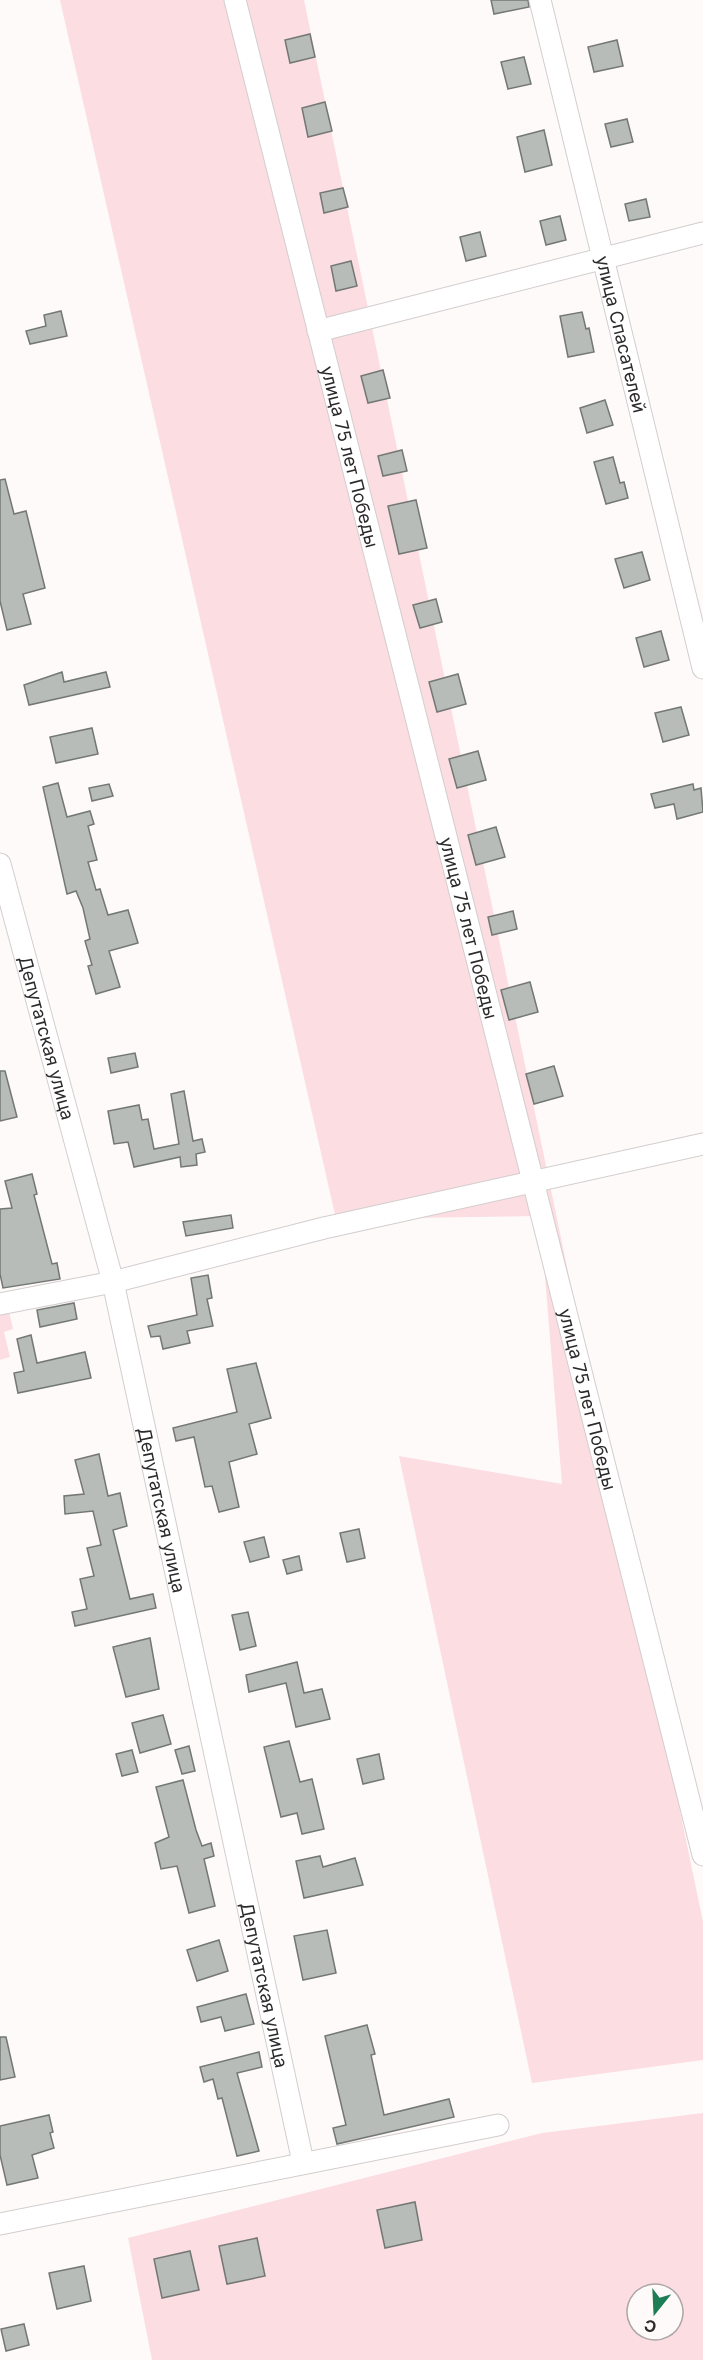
<svg xmlns="http://www.w3.org/2000/svg" width="703" height="2360" viewBox="0 0 703 2360" font-family="Inter,sans-serif">
<rect width="100%" height="100%" fill="#fffafa"/>
<g fill="#fbdde2" fill-rule="evenodd">
<polygon points="60,0 304,0 703,1922 703,2060 532,2083 399,1456 562,1484 540,1216 336,1219"/>
<polygon points="9,1311 13,1329 4,1332 10,1357 0,1360 0,1313"/>
<path d="M703 2113V2360H152L128 2238 542 2133ZM637 2294H673V2330H637Z"/>
</g>
<g fill="#b7bcb9" stroke="#737875" stroke-width="1.5">
<polygon points="491,0 528,0 529,7 494,14"/>
<polygon points="310,34 315,57 290,63 285,40"/>
<polygon points="617,40 623,66 594,72 588,47"/>
<polygon points="524,57 531,84 508,89 501,62"/>
<polygon points="325,102 332,131 308,137 302,108"/>
<polygon points="627,119 633,142 611,147 605,124"/>
<polygon points="544,130 552,165 525,172 517,137"/>
<polygon points="343,188 348,207 324,213 320,193"/>
<polygon points="646,199 650,217 629,221 625,204"/>
<polygon points="560,216 566,240 546,245 540,221"/>
<polygon points="480,232 486,256 466,261 460,237"/>
<polygon points="351,261 357,286 336,291 331,266"/>
<polygon points="61,311 67,336 30,344 26,331 46,326 44,315"/>
<polygon points="582,312 586,329 589,328 594,352 568,357 560,316"/>
<polygon points="383,370 390,398 368,403 361,376"/>
<polygon points="605,400 613,425 587,433 580,408"/>
<polygon points="402,450 407,471 383,476 378,456"/>
<polygon points="613,457 620,483 624,482 628,498 606,504 594,462"/>
<polygon points="5,479 14,514 26,511 45,588 23,594 31,624 7,630 0,601 0,480"/>
<polygon points="416,500 427,548 399,554 388,506"/>
<polygon points="642,552 650,580 624,588 615,559"/>
<polygon points="436,599 442,622 420,628 413,605"/>
<polygon points="661,631 669,660 644,667 636,638"/>
<polygon points="62,672 64,682 106,672 110,687 29,705 24,685"/>
<polygon points="458,674 466,704 437,712 429,682"/>
<polygon points="681,707 689,735 663,742 655,713"/>
<polygon points="92,728 98,754 56,763 50,737"/>
<polygon points="478,751 486,780 457,788 449,759"/>
<polygon points="58,783 67,817 90,811 94,824 88,826 97,860 88,862 96,890 100,889 108,915 128,910 138,943 109,951 120,987 96,994 88,966 92,965 85,941 90,939 83,908 76,891 67,894 43,787"/>
<polygon points="109,784 113,796 92,801 89,788"/>
<polygon points="693,784 694,790 701,788 703,812 677,819 674,804 655,808 651,794"/>
<polygon points="496,827 505,857 476,865 468,835"/>
<polygon points="513,911 517,929 492,935 488,917"/>
<polygon points="530,982 538,1012 509,1020 501,990"/>
<polygon points="135,1053 138,1067 111,1073 108,1058"/>
<polygon points="554,1066 563,1096 534,1104 526,1074"/>
<polygon points="0,1071 5,1071 17,1117 0,1121"/>
<polygon points="184,1091 193,1141 202,1139 205,1152 196,1154 197,1165 181,1167 180,1157 134,1167 128,1142 114,1144 108,1111 139,1105 142,1120 148,1119 154,1149 179,1144 171,1094"/>
<polygon points="32,1174 37,1194 34,1195 52,1264 57,1263 60,1279 3,1288 0,1274 0,1209 12,1208 5,1181"/>
<polygon points="231,1215 233,1228 186,1236 183,1222"/>
<polygon points="208,1275 212,1298 207,1299 213,1326 187,1331 190,1343 163,1349 160,1336 151,1337 148,1326 197,1315 191,1278"/>
<polygon points="74,1303 77,1319 40,1327 37,1310"/>
<polygon points="31,1335 37,1363 85,1352 91,1378 18,1393 14,1373 24,1371 17,1339"/>
<polygon points="256,1363 271,1418 249,1424 257,1454 229,1462 239,1507 219,1512 212,1486 205,1487 194,1437 176,1441 173,1428 237,1412 227,1369"/>
<polygon points="99,1454 108,1496 120,1493 127,1526 113,1530 130,1599 153,1594 156,1608 75,1626 72,1612 87,1609 80,1579 94,1576 87,1548 101,1545 93,1511 65,1514 64,1496 84,1494 75,1460"/>
<polygon points="359,1529 365,1558 347,1562 340,1533"/>
<polygon points="264,1537 269,1557 250,1562 244,1542"/>
<polygon points="299,1556 302,1570 287,1574 283,1560"/>
<polygon points="248,1612 256,1646 240,1650 232,1615"/>
<polygon points="150,1638 159,1689 126,1697 113,1647"/>
<polygon points="297,1662 304,1693 322,1689 330,1719 296,1727 286,1683 249,1692 246,1675"/>
<polygon points="163,1715 171,1744 140,1753 132,1723"/>
<polygon points="289,1741 300,1782 312,1779 324,1829 302,1834 297,1813 281,1817 264,1747"/>
<polygon points="189,1746 195,1771 182,1774 175,1750"/>
<polygon points="132,1750 138,1772 122,1776 116,1754"/>
<polygon points="379,1754 384,1779 363,1784 357,1759"/>
<polygon points="183,1780 196,1830 202,1846 211,1843 214,1856 204,1859 215,1906 189,1913 177,1866 161,1869 155,1843 169,1837 156,1787"/>
<polygon points="320,1856 323,1867 355,1858 363,1885 304,1898 296,1861"/>
<polygon points="327,1930 336,1973 303,1980 294,1936"/>
<polygon points="219,1940 228,1971 197,1981 187,1950"/>
<polygon points="246,1994 254,2024 225,2031 221,2017 201,2022 197,2007"/>
<polygon points="367,2025 375,2054 371,2055 384,2115 449,2099 454,2117 337,2144 333,2128 346,2125 325,2036"/>
<polygon points="0,2037 6,2037 15,2077 0,2080"/>
<polygon points="259,2052 262,2067 237,2073 259,2151 237,2156 222,2098 218,2099 213,2079 204,2082 200,2067"/>
<polygon points="49,2115 53,2132 50,2133 54,2148 32,2155 38,2178 7,2185 0,2155 0,2126"/>
<polygon points="415,2202 422,2240 385,2248 377,2210"/>
<polygon points="257,2238 265,2276 227,2284 219,2246"/>
<polygon points="190,2251 199,2290 162,2298 154,2259"/>
<polygon points="84,2266 91,2301 57,2309 49,2273"/>
<polygon points="24,2324 29,2345 6,2351 1,2329"/>
</g>
<g fill="none" stroke-linecap="round" stroke-linejoin="round">
<defs>
<g id="minor">
<path id="s1" d="M235 0 703 1855"/>
<path id="s2" d="M540 0 703 668"/>
<polyline points="318,331 703,233"/>
<path id="s3" d="M0 864 113 1282 303 2162"/>
<polyline points="0,1304 113,1282 324,1228 703,1144"/>
<polyline points="0,2224 498,2125"/>
</g>
</defs>
<use href="#minor" stroke="#d3cdce" stroke-width="23"/>
<use href="#minor" stroke="#fff" stroke-width="21"/>
</g>
<g text-anchor="middle" dominant-baseline="central" stroke-width="5" stroke-linejoin="round" paint-order="stroke">
<g font-size="18" fill="#2c2a2a" stroke="#fffafa">
<text stroke="none"><textPath href="#s2" startOffset="344">улица Спасателей</textPath></text>
<text stroke="none"><textPath href="#s1" startOffset="471">улица 75 лет Победы</textPath></text>
<text stroke="none"><textPath href="#s1" startOffset="957">улица 75 лет Победы</textPath></text>
<text stroke="none"><textPath href="#s3" startOffset="180">Депутатская улица</textPath></text>
<text stroke="none"><textPath href="#s1" startOffset="1443">улица 75 лет Победы</textPath></text>
<text stroke="none"><textPath href="#s3" startOffset="666">Депутатская улица</textPath></text>
<text stroke="none"><textPath href="#s3" startOffset="1152">Депутатская улица</textPath></text>
</g>
</g>
<g transform="translate(655 2312) rotate(198)"><circle r="28" fill="#fffafa" stroke="#aba7a7" stroke-width="1.5"/>
<path d="M0-4.5L10 22L0 15L-10 22Z" fill="#1d7d54"/>
<text y="-9" font-size="16" font-weight="bold" text-anchor="middle" fill="#2c2a2a">С</text>
</g>
</svg>
